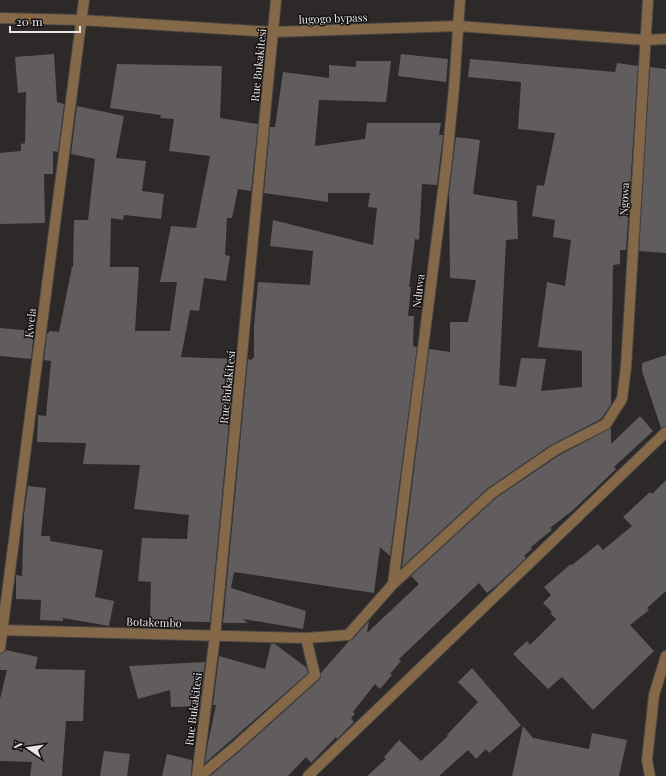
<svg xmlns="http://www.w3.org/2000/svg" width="666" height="776" viewBox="0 0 666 776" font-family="'Playfair Display',serif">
<rect width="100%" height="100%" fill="#2d2928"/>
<g fill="#615c5d">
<polygon points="54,54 57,102 64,104 58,152 53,151 53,174 44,174 45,223 0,224 0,153 21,151 21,144 25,143 26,92 18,93 15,57"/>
<polygon points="401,54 448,59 446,82 398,76"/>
<polygon points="470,59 615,72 617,63 638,66 626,250 620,250 620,264 613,265 611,404 601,419 551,445 488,488 402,567 429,349 450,352 450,322 468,322 476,280 450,278 449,194 456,137 480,140 473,194 517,201 518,239 506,240 499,385 516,387 521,358 546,359 541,391 582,387 582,351 538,347 547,282 565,286 571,240 553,237 555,220 532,216 537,185 544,186 555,133 518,129 521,82 468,77"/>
<polygon points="356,61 391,61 386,102 319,100 315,146 365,139 367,123 441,123 439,135 443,135 437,185 422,184 419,240 415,239 409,287 411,287 408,316 414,316 413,346 417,347 390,556 380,547 374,593 234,572 231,588 306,611 303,629 243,619 248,623 223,623 248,359 252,360 252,358 254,358 254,326 258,282 310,285 313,251 270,246 273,220 373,245 377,208 368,207 370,193 328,193 328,202 264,193 270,127 275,127 283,72 329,78 329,65 356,67"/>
<polygon points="117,64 222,66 220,118 258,124 251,191 238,189 232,218 227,218 225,255 230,256 226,281 204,278 199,311 190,310 181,357 235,359 210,622 150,621 151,582 138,581 142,538 187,539 189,515 134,509 140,465 83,464 86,443 37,442 38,415 46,416 51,361 44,360 47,333 49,333 49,331 59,332 72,267 73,267 74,220 88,220 95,159 71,154 77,106 124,116 116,158 146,161 142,191 164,194 161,219 124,215 123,220 111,218 110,267 139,267 135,331 170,331 177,282 160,282 171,226 196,228 210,156 169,151 174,119 160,118 161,115 110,108"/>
<polygon points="650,67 666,69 666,253 639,251"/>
<polygon points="0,328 34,331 31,359 0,356"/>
<polygon points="666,355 666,426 661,428 642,371 642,363"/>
<polygon points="640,416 653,431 614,467 616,469 589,495 572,511 550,528 552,530 531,547 532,549 524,556 526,558 498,584 487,593 479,583 399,659 401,661 390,674 392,675 380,689 375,684 353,712 355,714 351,718 354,722 337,739 336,737 311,763 306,757 288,776 210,776 240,751 319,680 321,677 321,673 349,641 353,639 369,621 367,633 419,584 411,576 496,498 558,456 611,428 611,444"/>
<polygon points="666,480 666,591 647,608 649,610 630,625 654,651 593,710 562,677 548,689 513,654 527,641 530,645 556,619 550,613 552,612 543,603 551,595 544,587 571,564 572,565 598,544 603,550 632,526 623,517 650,492 652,494"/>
<polygon points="28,486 46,488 41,536 50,536 50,541 103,550 95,597 114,601 109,626 63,618 63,621 40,620 41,600 16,599 16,575 22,576 24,515"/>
<polygon points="271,644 275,644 307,668 308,673 205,763 208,743 216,705 213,705 219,656 265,669"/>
<polygon points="6,650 38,657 35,669 85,670 83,721 66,721 62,776 30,776 32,762 0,761 0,699 7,670 0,670 0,654 5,652"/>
<polygon points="205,662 200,706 171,707 170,690 138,699 129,666"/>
<polygon points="472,668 521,725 489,753 486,749 476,759 468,750 439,776 367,776 386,759 384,757 399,740 421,761 448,736 447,735 478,702 458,682"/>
<polygon points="523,726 533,738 589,749 592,733 627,740 619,776 512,776"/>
<polygon points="104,751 130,754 127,776 100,776"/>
<polygon points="167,754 192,760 191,776 162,776"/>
</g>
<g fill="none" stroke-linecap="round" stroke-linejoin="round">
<defs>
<g id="minor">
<polyline points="0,18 81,20 273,32 458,26 645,40 666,39"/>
<polyline points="393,584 447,159 454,88 460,0"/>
<polyline points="0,630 306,638 348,635 393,584 492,493 555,450 606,424 622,399 626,367 648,0"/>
<polyline points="0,648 84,0"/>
<polyline points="197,776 215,636 276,0"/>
<polyline points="200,776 236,746 315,675 306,638"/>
<polyline points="308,776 666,432"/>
<polyline points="650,776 647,760 654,695 666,656"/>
</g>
</defs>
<use href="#minor" stroke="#4b4746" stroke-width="12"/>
<use href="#minor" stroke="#856847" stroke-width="10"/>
</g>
<g text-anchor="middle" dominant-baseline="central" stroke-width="3" stroke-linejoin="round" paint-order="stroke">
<g font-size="11" fill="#e9e6e5" stroke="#141212">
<text transform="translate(333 18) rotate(-2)">lugogo bypass</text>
<text transform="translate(258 65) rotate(-84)">Rue Bukakitesi</text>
<text transform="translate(624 199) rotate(-87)">Ngowa</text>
<text transform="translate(418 291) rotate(-83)">Nduwa</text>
<text transform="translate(30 323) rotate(-83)">Kwela</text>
<text transform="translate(227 387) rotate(-84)">Rue Bukakitesi</text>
<text transform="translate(154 622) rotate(2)">Botakembo</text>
<text transform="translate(193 709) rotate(-83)">Rue Bukakitesi</text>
</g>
</g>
<g transform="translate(28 748) rotate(283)" stroke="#141212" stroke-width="3" paint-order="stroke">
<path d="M0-3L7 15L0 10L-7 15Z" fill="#e9e6e5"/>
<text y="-6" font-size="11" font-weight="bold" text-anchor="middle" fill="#e9e6e5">N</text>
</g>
<path d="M10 26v6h70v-6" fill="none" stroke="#e9e6e5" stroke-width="2"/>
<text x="16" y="26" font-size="12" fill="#e9e6e5" stroke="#141212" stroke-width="3" paint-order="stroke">20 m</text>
</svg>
